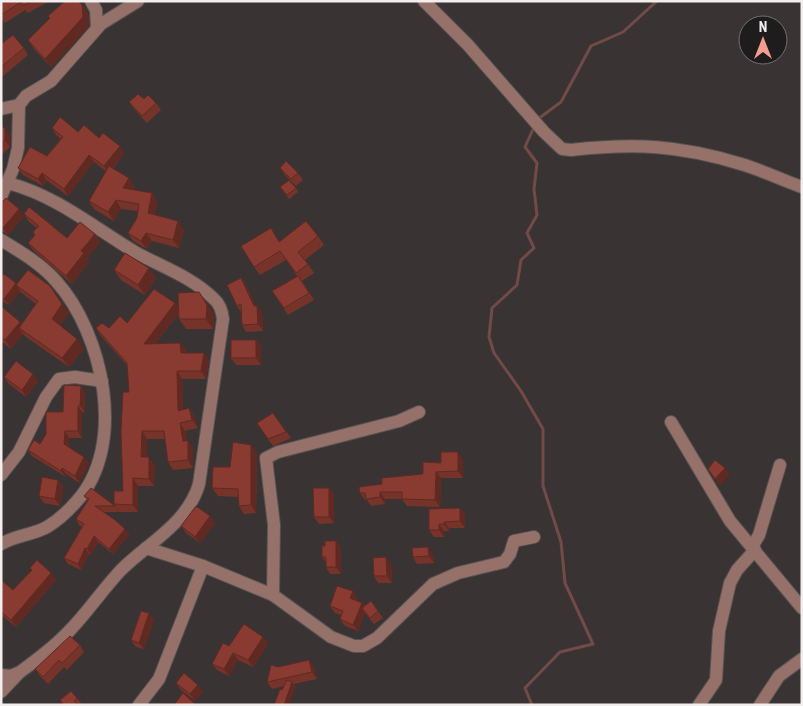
<svg xmlns="http://www.w3.org/2000/svg" width="803" height="706" viewBox="0 0 803 706" font-family="'Roboto Condensed',sans-serif">
<rect width="100%" height="100%" fill="#393433"/>
<g fill="none" stroke-linecap="round" stroke-linejoin="round">
<g stroke="#724a48" stroke-width="3">
<polyline points="538,119 561,102 591,46 623,32 657,1"/>
<polyline points="532,705 525,688 560,652 593,644 565,583 561,542 543,486 543,429 521,391 494,353 489,337 492,308 517,285 521,260 534,248 527,233 537,215 534,189 537,163 525,147 534,127"/>
</g>
<defs>
<g id="minor">
<polyline points="91,1 96,10 97,28"/>
<path d="M424 1 468 45 544 132 562 149 571 150C635 143 679 145 741 164 762 170 781 180 802 187"/>
<polyline points="1,109 19,105"/>
<polyline points="1,197 13,169 18,148 19,105 26,96 51,81 101,24 138,1"/>
<path d="M1 240C21 252 41 264 56 281 103 333 128 446 76 502 69 510 57 521 47 527 33 535 16 535 1 544"/>
<polyline points="671,422 730,521 802,608"/>
<polyline points="1,475 19,452 46,397 59,379 75,377 102,381"/>
<polyline points="752,547 759,535 780,465"/>
<polyline points="146,548 203,566 273,595 331,637 354,646 363,646 377,638 433,584 458,573 504,562 510,554 514,541 534,537"/>
<polyline points="273,595 274,525 266,458 278,452 399,421 419,412"/>
<path d="M1 675 11 676 20 672C38 659 57 645 72 628 89 610 104 588 121 570 148 543 188 523 199 484L223 319C222 311 220 304 214 299 192 277 162 267 135 252 93 227 57 196 8 183"/>
<polyline points="1,692 18,674"/>
<polyline points="139,705 159,679 203,566"/>
<polyline points="699,705 716,680 719,631 730,583 737,570 755,550"/>
<polyline points="760,705 779,676 802,659"/>
</g>
</defs>
<use href="#minor" stroke="#565251" stroke-width="14"/>
<use href="#minor" stroke="#96716a" stroke-width="12"/>
</g>
<g fill="#76332a">
<polygon points="1,1 50,1 28,13 25,10 5,23 1,18"/>
<polygon points="82,5 88,14 89,26 51,67 34,49 28,40"/>
<polygon points="1,44 24,48 28,55 2,77 1,76"/>
<polygon points="144,99 156,103 161,110 147,123 134,109 129,102"/>
<polygon points="1,125 10,136 10,147 1,155"/>
<polygon points="52,128 78,132 99,138 124,153 113,169 135,187 133,190 152,193 157,201 155,215 184,230 179,248 152,241 147,249 133,241 128,233 137,218 138,211 121,209 114,221 94,209 89,201 106,171 94,162 68,196 46,180 43,186 23,175 18,168 47,156 61,139 56,135"/>
<polygon points="280,168 298,173 303,180 296,186 285,175"/>
<polygon points="296,188 298,192 289,199 283,191"/>
<polygon points="1,203 24,216 8,235 1,230"/>
<polygon points="24,214 67,238 95,234 100,242 87,258 89,262 72,284 34,251 28,243 35,236 33,232 37,228 29,222"/>
<polygon points="318,236 324,245 305,260 314,273 302,281 314,300 288,315 272,291 297,276 286,260 260,275 254,267 280,241"/>
<polygon points="149,268 156,278 145,295 121,280 114,270"/>
<polygon points="1,277 69,313 60,325 84,348 69,367 26,337 23,334 11,349 1,341 1,306 22,324 36,304 23,294 20,291 9,305 1,300"/>
<polygon points="241,278 246,285 256,306 257,306 262,313 263,331 246,332 242,325 241,312 237,306"/>
<polygon points="201,295 214,315 213,329 186,329 179,319 179,313 156,343 180,343 186,350 186,353 209,360 206,379 182,379 183,410 189,408 194,416 198,428 185,431 187,441 193,448 193,468 173,470 168,462 165,439 147,439 147,457 155,465 154,486 138,486 138,512 119,512 114,504 123,491 129,392 127,365 101,336 96,328 109,328 127,323 175,303 179,309"/>
<polygon points="256,340 261,347 261,365 236,365 231,358"/>
<polygon points="4,377 38,381 26,397 9,384"/>
<polygon points="85,392 85,412 82,412 82,438 69,438 69,447 89,463 79,483 66,474 66,477 32,456 28,450 40,444 63,412"/>
<polygon points="273,413 291,438 273,446 257,423"/>
<polygon points="251,445 257,453 256,513 244,514 239,506 238,497 218,496 212,488 230,467"/>
<polygon points="463,459 463,478 441,478 440,507 407,506 402,499 385,499 385,504 371,506 367,500 365,500 360,493 382,484 423,474 441,463"/>
<polygon points="58,480 63,486 60,506 44,503 39,496"/>
<polygon points="329,488 334,495 334,523 319,524 314,517"/>
<polygon points="84,496 115,506 119,512 103,512 125,529 129,535 113,554 98,542 91,555 89,554 81,570 68,564 64,558 82,527 79,525 76,519 88,501"/>
<polygon points="460,508 465,515 465,528 449,528 449,531 444,531 444,537 434,537 429,530"/>
<polygon points="210,516 215,523 200,543 186,533 181,526"/>
<polygon points="336,541 341,548 341,574 330,574 326,567 326,562 322,557 325,546"/>
<polygon points="433,554 434,563 417,564 413,557"/>
<polygon points="391,564 392,583 378,583 374,576"/>
<polygon points="30,568 51,573 56,580 16,627 1,615 1,580 13,590 32,571"/>
<polygon points="353,591 357,598 356,601 364,606 371,601 383,618 374,624 365,613 358,631 345,626 340,619 341,615 335,613 330,606"/>
<polygon points="149,613 154,620 144,649 136,647 131,640"/>
<polygon points="263,637 268,644 253,667 238,660 229,676 217,670 212,664 229,646"/>
<polygon points="80,645 84,652 67,670 64,667 48,684 40,676 35,669"/>
<polygon points="309,660 314,667 317,679 294,684 296,687 282,690 284,686 272,689 267,682 278,667"/>
<polygon points="176,683 203,692 195,701 181,690"/>
<polygon points="77,698 81,703 79,705 63,705 60,700"/>
</g>
<g fill="#602922">
<polygon points="82,5 88,14 89,26 51,67 45,59"/>
<polygon points="5,129 10,136 10,147 5,140"/>
<polygon points="120,146 124,153 109,173 104,166"/>
<polygon points="89,155 94,162 68,196 64,189"/>
<polygon points="42,173 46,180 43,186 38,179"/>
<polygon points="129,178 135,187 129,196 123,188"/>
<polygon points="152,193 157,201 154,222 148,213"/>
<polygon points="116,200 121,209 114,221 108,212"/>
<polygon points="19,209 24,216 8,235 3,228"/>
<polygon points="178,221 184,230 179,248 173,240"/>
<polygon points="146,233 152,241 147,249 141,241"/>
<polygon points="95,234 100,242 87,258 89,262 72,284 66,276 81,251"/>
<polygon points="149,268 156,278 145,295 138,285"/>
<polygon points="241,278 246,285 258,310 257,306 262,313 263,331 258,324 254,306"/>
<polygon points="16,283 20,291 9,305 4,299"/>
<polygon points="50,286 69,313 58,328 52,319"/>
<polygon points="201,295 214,315 213,329 206,319"/>
<polygon points="175,303 180,311 150,351 144,344"/>
<polygon points="20,322 26,330 19,328 23,334 11,349 5,340"/>
<polygon points="77,339 84,348 69,367 62,358"/>
<polygon points="256,340 261,347 261,365 256,358"/>
<polygon points="180,343 186,350 186,360 181,353"/>
<polygon points="204,353 209,360 206,379 201,371"/>
<polygon points="177,371 182,379 183,418 178,411"/>
<polygon points="33,374 38,381 26,397 22,390"/>
<polygon points="81,386 85,392 85,412 80,406"/>
<polygon points="78,406 82,412 82,438 78,431"/>
<polygon points="189,408 194,416 198,428 192,420"/>
<polygon points="180,423 185,431 188,446 188,441 193,448 193,468 188,460 183,441"/>
<polygon points="65,431 69,438 69,451 64,444"/>
<polygon points="142,431 147,439 147,465 141,457"/>
<polygon points="251,445 257,453 256,513 251,505"/>
<polygon points="458,452 463,459 463,478 458,471"/>
<polygon points="84,457 89,463 79,483 75,476"/>
<polygon points="149,457 155,465 154,486 149,479"/>
<polygon points="62,468 66,474 66,477 61,471"/>
<polygon points="725,468 730,474 720,486 715,479"/>
<polygon points="436,472 441,478 440,507 435,500"/>
<polygon points="133,478 138,486 138,512 133,505"/>
<polygon points="58,480 63,486 60,506 55,499"/>
<polygon points="329,488 334,495 334,523 329,517"/>
<polygon points="380,492 385,499 385,504 380,497"/>
<polygon points="460,508 465,515 465,528 460,521"/>
<polygon points="210,516 215,523 200,543 195,537"/>
<polygon points="444,522 449,528 449,531 444,524"/>
<polygon points="439,524 444,531 444,537 439,530"/>
<polygon points="125,529 129,535 113,554 109,549"/>
<polygon points="94,536 98,542 91,555 87,549"/>
<polygon points="336,541 341,548 341,574 336,567"/>
<polygon points="428,547 433,554 434,563 429,556"/>
<polygon points="85,548 89,554 81,570 78,564"/>
<polygon points="386,557 391,564 392,583 387,576"/>
<polygon points="51,573 56,580 16,627 11,620"/>
<polygon points="353,591 357,598 355,605 350,598"/>
<polygon points="362,603 367,610 362,608 365,613 358,631 353,625"/>
<polygon points="149,613 154,620 144,649 139,643"/>
<polygon points="263,637 268,644 253,667 248,660"/>
<polygon points="233,653 238,660 229,676 224,669"/>
<polygon points="309,660 314,667 317,679 312,672"/>
<polygon points="292,682 296,687 289,705 284,705"/>
<polygon points="198,685 203,692 195,701 190,694"/>
</g>
<g fill="#893b31" stroke="#602922">
<polygon points="1,1 32,1 23,6 21,2 1,15"/>
<polygon points="65,1 78,1 82,5 83,17 45,59 28,40 50,18 48,16"/>
<polygon points="13,35 24,48 1,67 1,44"/>
<polygon points="138,94 144,99 148,95 156,103 142,116 129,102"/>
<polygon points="60,117 78,132 84,125 99,138 103,133 120,146 104,166 89,155 64,189 42,173 38,179 18,168 30,147 47,156 63,137 52,128"/>
<polygon points="1,125 5,129 5,140 1,144"/>
<polygon points="286,161 298,173 291,179 280,168"/>
<polygon points="109,166 129,178 123,188 152,193 148,213 178,221 173,240 146,233 141,241 128,233 137,218 139,204 116,200 108,212 89,201"/>
<polygon points="289,180 296,188 287,195 280,187"/>
<polygon points="6,198 19,209 3,228 1,227 1,203"/>
<polygon points="29,207 67,238 80,222 95,234 81,251 84,253 66,276 28,243 35,235 33,232 39,226 24,214"/>
<polygon points="306,221 318,236 298,252 308,264 296,273 280,251 254,267 241,246 271,228 279,242"/>
<polygon points="125,253 149,268 138,285 114,270"/>
<polygon points="28,270 50,286 62,304 52,319 77,339 62,358 19,328 38,301 16,285"/>
<polygon points="4,274 16,283 4,299 1,297 1,277"/>
<polygon points="298,276 309,293 284,308 272,291"/>
<polygon points="241,278 254,306 257,306 258,324 242,325 241,304 237,306 227,285"/>
<polygon points="154,289 175,303 144,344 180,343 181,353 204,353 201,371 177,371 178,411 189,408 192,420 180,423 183,441 188,441 188,460 168,462 164,431 142,431 141,457 149,457 149,479 133,478 133,505 114,504 114,491 123,491 121,431 123,392 129,392 127,363 96,328 102,323 109,328 120,316 127,323"/>
<polygon points="199,292 201,295 207,305 206,319 179,319 178,293"/>
<polygon points="1,306 20,322 5,340 1,337"/>
<rect x="231" y="340" width="25" height="18"/>
<polygon points="16,361 33,374 22,390 4,377"/>
<polygon points="64,385 81,386 80,406 78,406 78,431 65,431 64,444 84,457 75,476 62,468 61,471 28,450 34,440 40,444 46,434 46,412 63,412"/>
<polygon points="273,413 286,432 268,439 257,423"/>
<polygon points="233,442 251,445 251,505 239,506 238,489 212,488 213,467 230,467"/>
<polygon points="441,452 458,452 458,471 436,472 435,500 402,499 402,492 380,492 380,497 366,499 365,493 360,493 359,487 382,484 382,478 423,474 423,462 441,463"/>
<polygon points="715,460 725,468 715,479 708,469"/>
<polygon points="42,477 58,480 55,499 39,496"/>
<polygon points="91,488 115,506 95,506 115,520 125,529 109,549 94,536 87,549 85,548 78,564 64,558 84,524 76,519 89,499 84,496"/>
<polygon points="313,488 329,488 329,517 314,517"/>
<polygon points="196,506 210,516 195,537 181,526"/>
<polygon points="460,508 460,521 444,522 444,524 439,524 439,530 429,530 429,509"/>
<polygon points="325,541 336,541 336,567 326,567 326,557 322,557 322,546 325,546"/>
<polygon points="428,547 429,556 413,557 412,548"/>
<polygon points="386,557 387,576 374,576 373,558"/>
<polygon points="37,560 51,573 11,620 1,612 1,580 13,590 32,570 30,568"/>
<polygon points="337,586 353,591 350,598 362,603 353,625 340,619 343,611 330,606"/>
<polygon points="371,601 378,611 370,618 362,608"/>
<polygon points="141,611 149,613 139,643 131,640"/>
<polygon points="244,624 263,637 248,660 233,653 224,669 212,664 223,643 229,646"/>
<polygon points="70,636 80,645 62,663 59,660 43,677 35,669"/>
<polygon points="309,660 312,672 267,682 271,665 278,667"/>
<polygon points="184,673 198,685 190,694 176,683"/>
<polygon points="287,680 292,682 284,705 274,705 280,689 282,690"/>
<polygon points="71,691 77,698 74,701 78,705 64,705 60,700"/>
<polygon points="183,693 196,705 174,705"/>
</g>
<rect width="803" height="706" fill="none" stroke="#f1eeed" stroke-width="5"/>
<g transform="translate(763 40)"><circle r="24" fill="#1e1c1c" stroke="#727070"/>
<path d="M0-4L9 19L0 12L-9 19Z" fill="#f59d8f"/>
<text y="-8" font-size="14" font-weight="bold" text-anchor="middle" fill="#f1eeed">N</text>
</g>
</svg>
